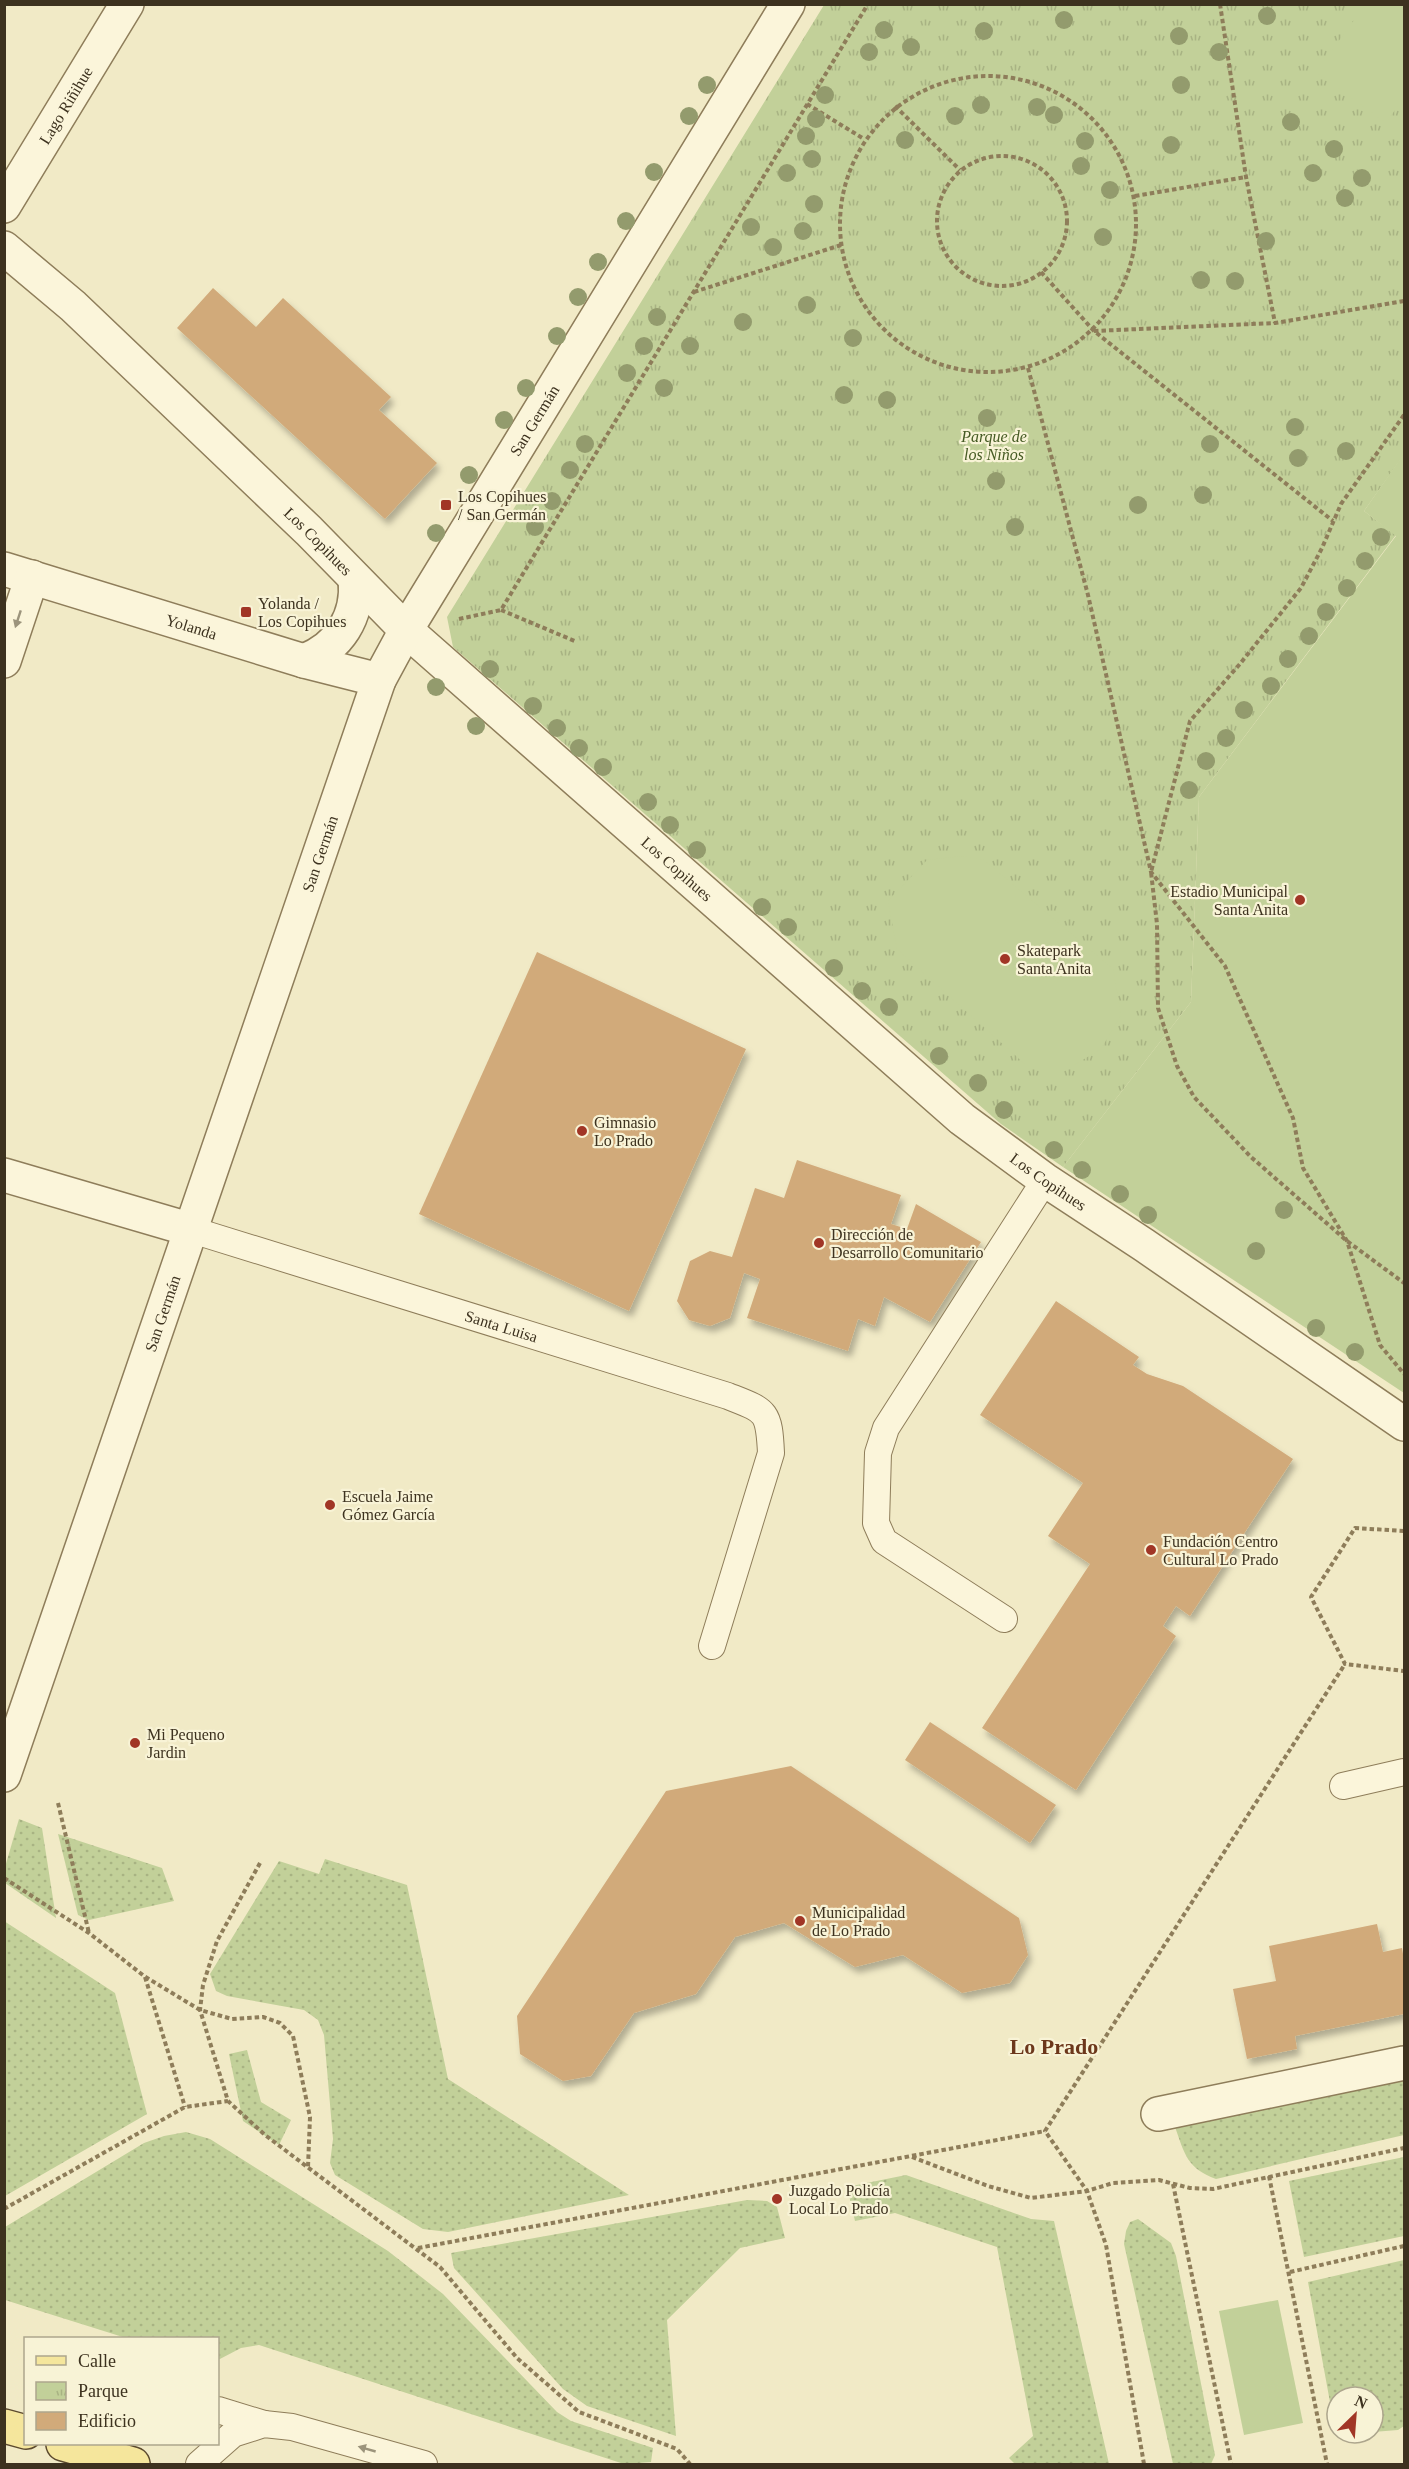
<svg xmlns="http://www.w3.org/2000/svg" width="1409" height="2469" viewBox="0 0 1409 2469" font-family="Georgia,serif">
<defs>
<pattern id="grass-dots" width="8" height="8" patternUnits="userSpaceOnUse" patternTransform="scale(1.5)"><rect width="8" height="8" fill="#c2d099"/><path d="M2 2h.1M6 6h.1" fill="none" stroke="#a8b383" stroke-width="1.8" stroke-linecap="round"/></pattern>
<pattern id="park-tufts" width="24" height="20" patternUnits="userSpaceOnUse" patternTransform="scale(1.5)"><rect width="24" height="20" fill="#c2d099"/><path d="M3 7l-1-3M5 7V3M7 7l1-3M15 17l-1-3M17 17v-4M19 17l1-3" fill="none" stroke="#a8b383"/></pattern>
<filter id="shadow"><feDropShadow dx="3.5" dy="6" stdDeviation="3" flood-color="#0004"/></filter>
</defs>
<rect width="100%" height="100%" fill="#f1eac6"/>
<g fill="url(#grass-dots)">
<polygon points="19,1819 42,1828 56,1918 5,1883 5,1867"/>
<polygon points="58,1834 162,1868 174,1901 89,1920 78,1915"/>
<polygon points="325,1859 407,1885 448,2079 629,2195 448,2232 423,2229 335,2175 330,2163 333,2139 324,2035 318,2020 304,2010 227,1996 216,1991 210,1974 279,1861 319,1874"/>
<polygon points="4,1921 115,1993 147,2114 5,2196"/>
<polygon points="247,2050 261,2102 291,2120 279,2145 243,2121 229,2054"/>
<path d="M1404 2081V2135L1216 2179C1187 2168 1185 2155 1175 2127Z"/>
<polygon points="186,2132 210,2139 388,2251 443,2294 557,2412 571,2421 653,2448 651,2462 624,2464 259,2345 241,2348 218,2360 218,2338 126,2338 5,2300 5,2227 144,2143 164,2136"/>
<polygon points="1404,2157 1404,2236 1304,2257 1289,2181"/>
<polygon points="906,2175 1031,2219 1054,2221 1109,2464 1015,2464 1009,2458 1033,2436 997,2247 895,2213 855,2221 847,2187"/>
<polygon points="747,2200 767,2201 777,2207 785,2238 740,2248 667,2320 676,2436 587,2406 563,2389 454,2268 451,2253"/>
<polygon points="1138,2219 1171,2243 1176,2256 1215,2455 1211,2464 1173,2464 1124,2244 1126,2231 1130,2222"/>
<polygon points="1404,2260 1404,2426 1398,2430 1373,2432 1373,2397 1337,2397 1337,2418 1332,2413 1308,2282"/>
</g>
<polygon fill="url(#park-tufts)" points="824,5 1404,5 1404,456 1403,456 1364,511 1396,535 1199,797 1191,1002 1063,1167 1001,1124 453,647 447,617"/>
<g fill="#c2d099">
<polygon points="1365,5 1404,5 1404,97 1386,123 1316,72"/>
<polygon points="1403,455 1404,456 1404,1393 1063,1167 1191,1002 1199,797 1396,536 1364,511"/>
<polygon points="963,856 984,860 1113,969 1121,1015 1101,1049 1074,1065 1026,1065 897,949 888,901 927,860"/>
<polygon points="1278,2300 1303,2423 1244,2435 1219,2311"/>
</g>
<g fill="#d1aa7a" filter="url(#shadow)">
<polygon points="213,288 256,327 283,298 391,397 379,410 437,463 385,519 177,328"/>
<polygon points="537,952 746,1049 629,1311 419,1214"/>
<polygon points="797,1160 901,1195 891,1224 907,1229 916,1204 981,1242 930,1322 884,1297 875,1326 858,1319 848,1351 747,1318 760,1279 744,1273 730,1318 710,1326 689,1320 677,1301 690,1261 710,1251 732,1257 755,1188 784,1198"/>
<polygon points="1056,1301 1139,1357 1133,1365 1147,1374 1183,1386 1293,1459 1190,1616 1176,1606 1163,1626 1176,1636 1076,1790 982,1728 1090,1564 1048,1536 1083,1483 980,1415"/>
<polygon points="930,1722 1056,1805 1030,1843 905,1760"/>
<polygon points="791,1766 1019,1918 1028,1955 1010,1983 962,1993 903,1955 855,1967 784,1923 735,1937 696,1994 634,2013 591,2076 563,2081 520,2054 517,2016 666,1791"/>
<polygon points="1377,1924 1383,1952 1402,1948 1404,1960 1404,2014 1295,2036 1297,2049 1247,2059 1233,1989 1276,1981 1269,1946"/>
</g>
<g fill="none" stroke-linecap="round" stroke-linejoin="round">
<defs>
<g id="service">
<path id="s1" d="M192 1230 728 1396C766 1411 769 1410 771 1453L712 1646"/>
<polyline points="1004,1619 884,1541 876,1523 878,1453 886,1428 1045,1180"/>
<polyline points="1343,1786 1404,1772"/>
<polyline points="218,2410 264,2424"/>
<polyline points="199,2464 233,2434 264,2424 292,2427 424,2464"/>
</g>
<polyline id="pedestrian" points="1158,2114 1404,2063"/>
<g id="minor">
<path id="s2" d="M4 206 127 4"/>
<path id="s3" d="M4 569 304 661 379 680"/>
<polyline points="4,661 32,577"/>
<polyline points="4,1175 192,1230"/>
</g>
<g id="tertiary">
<path id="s4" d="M4 248 73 306 309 531 406 630 962 1119 1045 1180 1144 1245 1404 1424"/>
<path d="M304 661C339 647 359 617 355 579"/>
<path id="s5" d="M4 1775 379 680 406 630 788 4"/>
</g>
<g id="primary">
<polyline points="4,2426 26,2432"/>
<polyline points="63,2444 133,2464"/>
</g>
</defs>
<use href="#service" stroke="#8e7d5a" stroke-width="28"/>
<use href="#pedestrian" stroke="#8e7d5a" stroke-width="36"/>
<use href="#minor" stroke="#8e7d5a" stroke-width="36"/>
<use href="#tertiary" stroke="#8e7d5a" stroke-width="36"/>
<use href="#primary" stroke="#5c4a2e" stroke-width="36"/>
<g stroke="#8e7d5a" stroke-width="4" stroke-dasharray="4.5 3" stroke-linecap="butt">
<polyline points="1220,4 1246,177 1275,323"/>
<circle cx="988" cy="224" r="148"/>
<polyline points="807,104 864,139"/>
<polyline points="895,106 960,170"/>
<circle cx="1002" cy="221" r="65"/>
<polyline points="1135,196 1246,177"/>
<polyline points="1041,272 1094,331 1333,521"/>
<polyline points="694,292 841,245"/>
<polyline points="1094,331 1275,323 1404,301"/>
<polyline points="1028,368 1088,595 1151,872 1225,966 1293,1118 1303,1168 1347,1241 1380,1345 1404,1374"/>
<polyline points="1404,415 1341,504 1322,548 1301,588 1239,665 1190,721 1151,872 1157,924 1158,1008 1177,1066 1194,1097 1251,1157 1347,1241 1404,1283"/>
<polyline points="501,610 577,642"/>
<polyline points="459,619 501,610 868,4"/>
<polyline points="1404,1531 1355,1528 1311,1597 1345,1664 1404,1671"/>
<polyline points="58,1803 89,1933"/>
<polyline points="260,1863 217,1941 203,1985 200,2010 228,2101 265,2135 440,2267 517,2358 579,2412 677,2449 690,2464"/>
<polyline points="4,1878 89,1933 144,1976 200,2010 232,2019 263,2017 280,2023 293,2036 310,2117 308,2167"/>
<polyline points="145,1977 185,2107"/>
<polyline points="912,2157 988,2186 1031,2198 1087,2191 1113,2183 1159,2180 1190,2188 1213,2189 1404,2148"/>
<polyline points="1269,2176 1327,2464"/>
<polyline points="1173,2184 1231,2464"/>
<polyline points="4,2209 185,2107 228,2101"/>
<polyline points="418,2248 1045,2131"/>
<polyline points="1290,2272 1404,2246"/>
<polyline points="1144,2464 1106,2245 1087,2191 1045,2131 1345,1664"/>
</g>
<use href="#service" stroke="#fbf5da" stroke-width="26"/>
<use href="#pedestrian" stroke="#fbf5da" stroke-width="33"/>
<use href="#minor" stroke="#fbf5da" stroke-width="33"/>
<use href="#tertiary" stroke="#fbf5da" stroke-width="33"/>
<use href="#primary" stroke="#f5e69c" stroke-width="33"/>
</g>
<g fill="#939b6d">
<circle cx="1267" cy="16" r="9"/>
<circle cx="1064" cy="20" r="9"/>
<circle cx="884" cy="30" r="9"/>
<circle cx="984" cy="31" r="9"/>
<circle cx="1179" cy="36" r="9"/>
<circle cx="911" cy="47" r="9"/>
<circle cx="869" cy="52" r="9"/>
<circle cx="1219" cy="52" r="9"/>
<circle cx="707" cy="85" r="9"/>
<circle cx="1181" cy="85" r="9"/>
<circle cx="825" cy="95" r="9"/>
<circle cx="981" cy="105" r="9"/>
<circle cx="1037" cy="107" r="9"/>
<circle cx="1054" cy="115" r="9"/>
<circle cx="689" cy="116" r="9"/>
<circle cx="955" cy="116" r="9"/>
<circle cx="816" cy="119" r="9"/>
<circle cx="1291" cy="122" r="9"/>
<circle cx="806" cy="136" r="9"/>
<circle cx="905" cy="140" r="9"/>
<circle cx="1085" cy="141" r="9"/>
<circle cx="1171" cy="145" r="9"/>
<circle cx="1334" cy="149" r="9"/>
<circle cx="812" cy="159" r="9"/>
<circle cx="1081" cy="166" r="9"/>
<circle cx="654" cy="172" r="9"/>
<circle cx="787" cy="173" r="9"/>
<circle cx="1313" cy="173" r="9"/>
<circle cx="1362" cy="178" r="9"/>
<circle cx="1110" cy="190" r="9"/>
<circle cx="1345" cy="198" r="9"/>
<circle cx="814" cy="204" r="9"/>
<circle cx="626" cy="221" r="9"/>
<circle cx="751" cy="227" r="9"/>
<circle cx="803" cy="231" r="9"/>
<circle cx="1103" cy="237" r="9"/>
<circle cx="1266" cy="241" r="9"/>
<circle cx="773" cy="247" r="9"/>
<circle cx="598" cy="262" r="9"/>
<circle cx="1201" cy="280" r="9"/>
<circle cx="1235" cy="281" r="9"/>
<circle cx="578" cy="297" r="9"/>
<circle cx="807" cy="305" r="9"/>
<circle cx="657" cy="317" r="9"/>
<circle cx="743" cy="322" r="9"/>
<circle cx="557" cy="336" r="9"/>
<circle cx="853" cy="338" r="9"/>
<circle cx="644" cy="346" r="9"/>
<circle cx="690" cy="346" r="9"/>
<circle cx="627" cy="373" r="9"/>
<circle cx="526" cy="388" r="9"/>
<circle cx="664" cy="388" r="9"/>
<circle cx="844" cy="395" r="9"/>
<circle cx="887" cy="400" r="9"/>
<circle cx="987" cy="418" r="9"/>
<circle cx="504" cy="420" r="9"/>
<circle cx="1295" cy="427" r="9"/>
<circle cx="585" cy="444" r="9"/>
<circle cx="1210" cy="444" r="9"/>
<circle cx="1346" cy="451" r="9"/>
<circle cx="1298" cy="458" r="9"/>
<circle cx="570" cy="470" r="9"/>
<circle cx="469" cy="475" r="9"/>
<circle cx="996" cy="481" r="9"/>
<circle cx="1203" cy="495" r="9"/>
<circle cx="552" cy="501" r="9"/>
<circle cx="1138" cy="505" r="9"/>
<circle cx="535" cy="527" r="9"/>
<circle cx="1015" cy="527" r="9"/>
<circle cx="436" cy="533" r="9"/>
<circle cx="1381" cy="537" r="9"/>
<circle cx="1365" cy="561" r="9"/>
<circle cx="1347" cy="588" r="9"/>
<circle cx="1326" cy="612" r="9"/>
<circle cx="1309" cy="636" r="9"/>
<circle cx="1288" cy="659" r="9"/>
<circle cx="490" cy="669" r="9"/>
<circle cx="1271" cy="686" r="9"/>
<circle cx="436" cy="687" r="9"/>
<circle cx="533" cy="706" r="9"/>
<circle cx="1244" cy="710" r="9"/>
<circle cx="476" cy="726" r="9"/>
<circle cx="557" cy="728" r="9"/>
<circle cx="1226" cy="738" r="9"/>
<circle cx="579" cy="748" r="9"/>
<circle cx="1206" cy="761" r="9"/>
<circle cx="603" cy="767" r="9"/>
<circle cx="1189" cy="790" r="9"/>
<circle cx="648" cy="802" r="9"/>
<circle cx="670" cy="825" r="9"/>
<circle cx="697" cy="850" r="9"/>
<circle cx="762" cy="907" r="9"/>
<circle cx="788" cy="927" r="9"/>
<circle cx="834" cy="968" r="9"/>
<circle cx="862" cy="991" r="9"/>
<circle cx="889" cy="1007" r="9"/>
<circle cx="939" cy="1056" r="9"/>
<circle cx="978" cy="1083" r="9"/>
<circle cx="1004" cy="1110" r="9"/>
<circle cx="1054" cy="1150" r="9"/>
<circle cx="1082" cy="1170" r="9"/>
<circle cx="1120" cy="1194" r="9"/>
<circle cx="1284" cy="1210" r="9"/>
<circle cx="1148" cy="1215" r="9"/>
<circle cx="1256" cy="1251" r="9"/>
<circle cx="1316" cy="1328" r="9"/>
<circle cx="1355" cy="1352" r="9"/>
</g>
<defs><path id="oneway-solid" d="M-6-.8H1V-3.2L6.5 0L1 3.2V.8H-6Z" transform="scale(1.5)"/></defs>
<g fill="#9c947c">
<use href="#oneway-solid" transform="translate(18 619) rotate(108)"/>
<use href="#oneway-solid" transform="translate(367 2449) rotate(-164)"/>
</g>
<g fill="#a13626" stroke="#f8f3d6" stroke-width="2">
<rect x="440" y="499" width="12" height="12" rx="3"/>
<rect x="240" y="606" width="12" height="12" rx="3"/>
<circle cx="1300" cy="900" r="6"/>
<circle cx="1005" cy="959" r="6"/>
<circle cx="582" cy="1131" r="6"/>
<circle cx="819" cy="1243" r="6"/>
<circle cx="330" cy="1505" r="6"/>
<circle cx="1151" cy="1550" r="6"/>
<circle cx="135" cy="1743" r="6"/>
<circle cx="800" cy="1921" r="6"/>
<circle cx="777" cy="2199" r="6"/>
</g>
<g text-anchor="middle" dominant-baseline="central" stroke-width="4.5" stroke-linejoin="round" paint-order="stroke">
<g font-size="16" fill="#3d321f" stroke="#f8f3d6">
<text stroke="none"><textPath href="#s2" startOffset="118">Lago Riñihue</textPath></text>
<text stroke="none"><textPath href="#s5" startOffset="1460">San Germán</textPath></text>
<text stroke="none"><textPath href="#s4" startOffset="430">Los Copihues</textPath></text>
<text stroke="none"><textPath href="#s3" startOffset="196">Yolanda</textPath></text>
<text stroke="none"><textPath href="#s5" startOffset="974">San Germán</textPath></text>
<text stroke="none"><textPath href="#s4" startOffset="916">Los Copihues</textPath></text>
<text stroke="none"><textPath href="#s4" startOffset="1402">Los Copihues</textPath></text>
<text stroke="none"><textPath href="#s5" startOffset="488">San Germán</textPath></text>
<text stroke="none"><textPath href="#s1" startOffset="324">Santa Luisa</textPath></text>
</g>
<g font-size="16" font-style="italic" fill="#465b24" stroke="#f8f3d6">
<text x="994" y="436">Parque de<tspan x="994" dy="18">los Niños</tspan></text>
</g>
<g font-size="16" fill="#3d321f" stroke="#f8f3d6" text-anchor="start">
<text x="458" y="496">Los Copihues<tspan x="458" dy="18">/ San Germán</tspan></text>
<text x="258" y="603">Yolanda /<tspan x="258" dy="18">Los Copihues</tspan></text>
<text x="1288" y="891" text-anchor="end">Estadio Municipal<tspan x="1288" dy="18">Santa Anita</tspan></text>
<text x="1017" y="950">Skatepark<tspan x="1017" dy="18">Santa Anita</tspan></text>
<text x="594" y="1122">Gimnasio<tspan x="594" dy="18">Lo Prado</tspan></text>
<text x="831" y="1234">Dirección de<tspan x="831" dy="18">Desarrollo Comunitario</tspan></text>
<text x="342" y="1496">Escuela Jaime<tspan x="342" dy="18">Gómez García</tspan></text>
<text x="1163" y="1541">Fundación Centro<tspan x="1163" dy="18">Cultural Lo Prado</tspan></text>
<text x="147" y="1734">Mi Pequeno<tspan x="147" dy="18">Jardin</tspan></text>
<text x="812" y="1912">Municipalidad<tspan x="812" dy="18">de Lo Prado</tspan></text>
<text x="789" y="2190">Juzgado Policía<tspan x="789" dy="18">Local Lo Prado</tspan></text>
</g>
<g font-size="22" font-weight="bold" fill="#6c371b" stroke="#f8f3d6">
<text x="1054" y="2046">Lo Prado</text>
</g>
</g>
<rect width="1409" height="2469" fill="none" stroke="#3d321f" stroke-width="12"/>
<rect x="24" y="2337" width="195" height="108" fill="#f8f3d6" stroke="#ada68d" stroke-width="1.5"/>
<rect x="36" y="2356" width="30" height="9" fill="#f5e69c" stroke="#ada68d" stroke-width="1.5"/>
<text x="78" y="2367" font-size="18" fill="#3d321f">Calle</text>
<rect x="36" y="2382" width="30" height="18" fill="url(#park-tufts)" stroke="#ada68d" stroke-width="1.5"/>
<text x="78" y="2397" font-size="18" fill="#3d321f">Parque</text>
<rect x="36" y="2412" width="30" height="18" fill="#d1aa7a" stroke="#ada68d" stroke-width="1.5"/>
<text x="78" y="2427" font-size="18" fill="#3d321f">Edificio</text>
<g transform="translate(1355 2415) rotate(25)"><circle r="28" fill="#f8f3d6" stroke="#ada68d" stroke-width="1.5"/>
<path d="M0-4.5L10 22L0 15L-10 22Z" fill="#a13626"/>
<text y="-9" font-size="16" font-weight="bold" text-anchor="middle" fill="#3d321f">N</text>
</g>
</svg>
